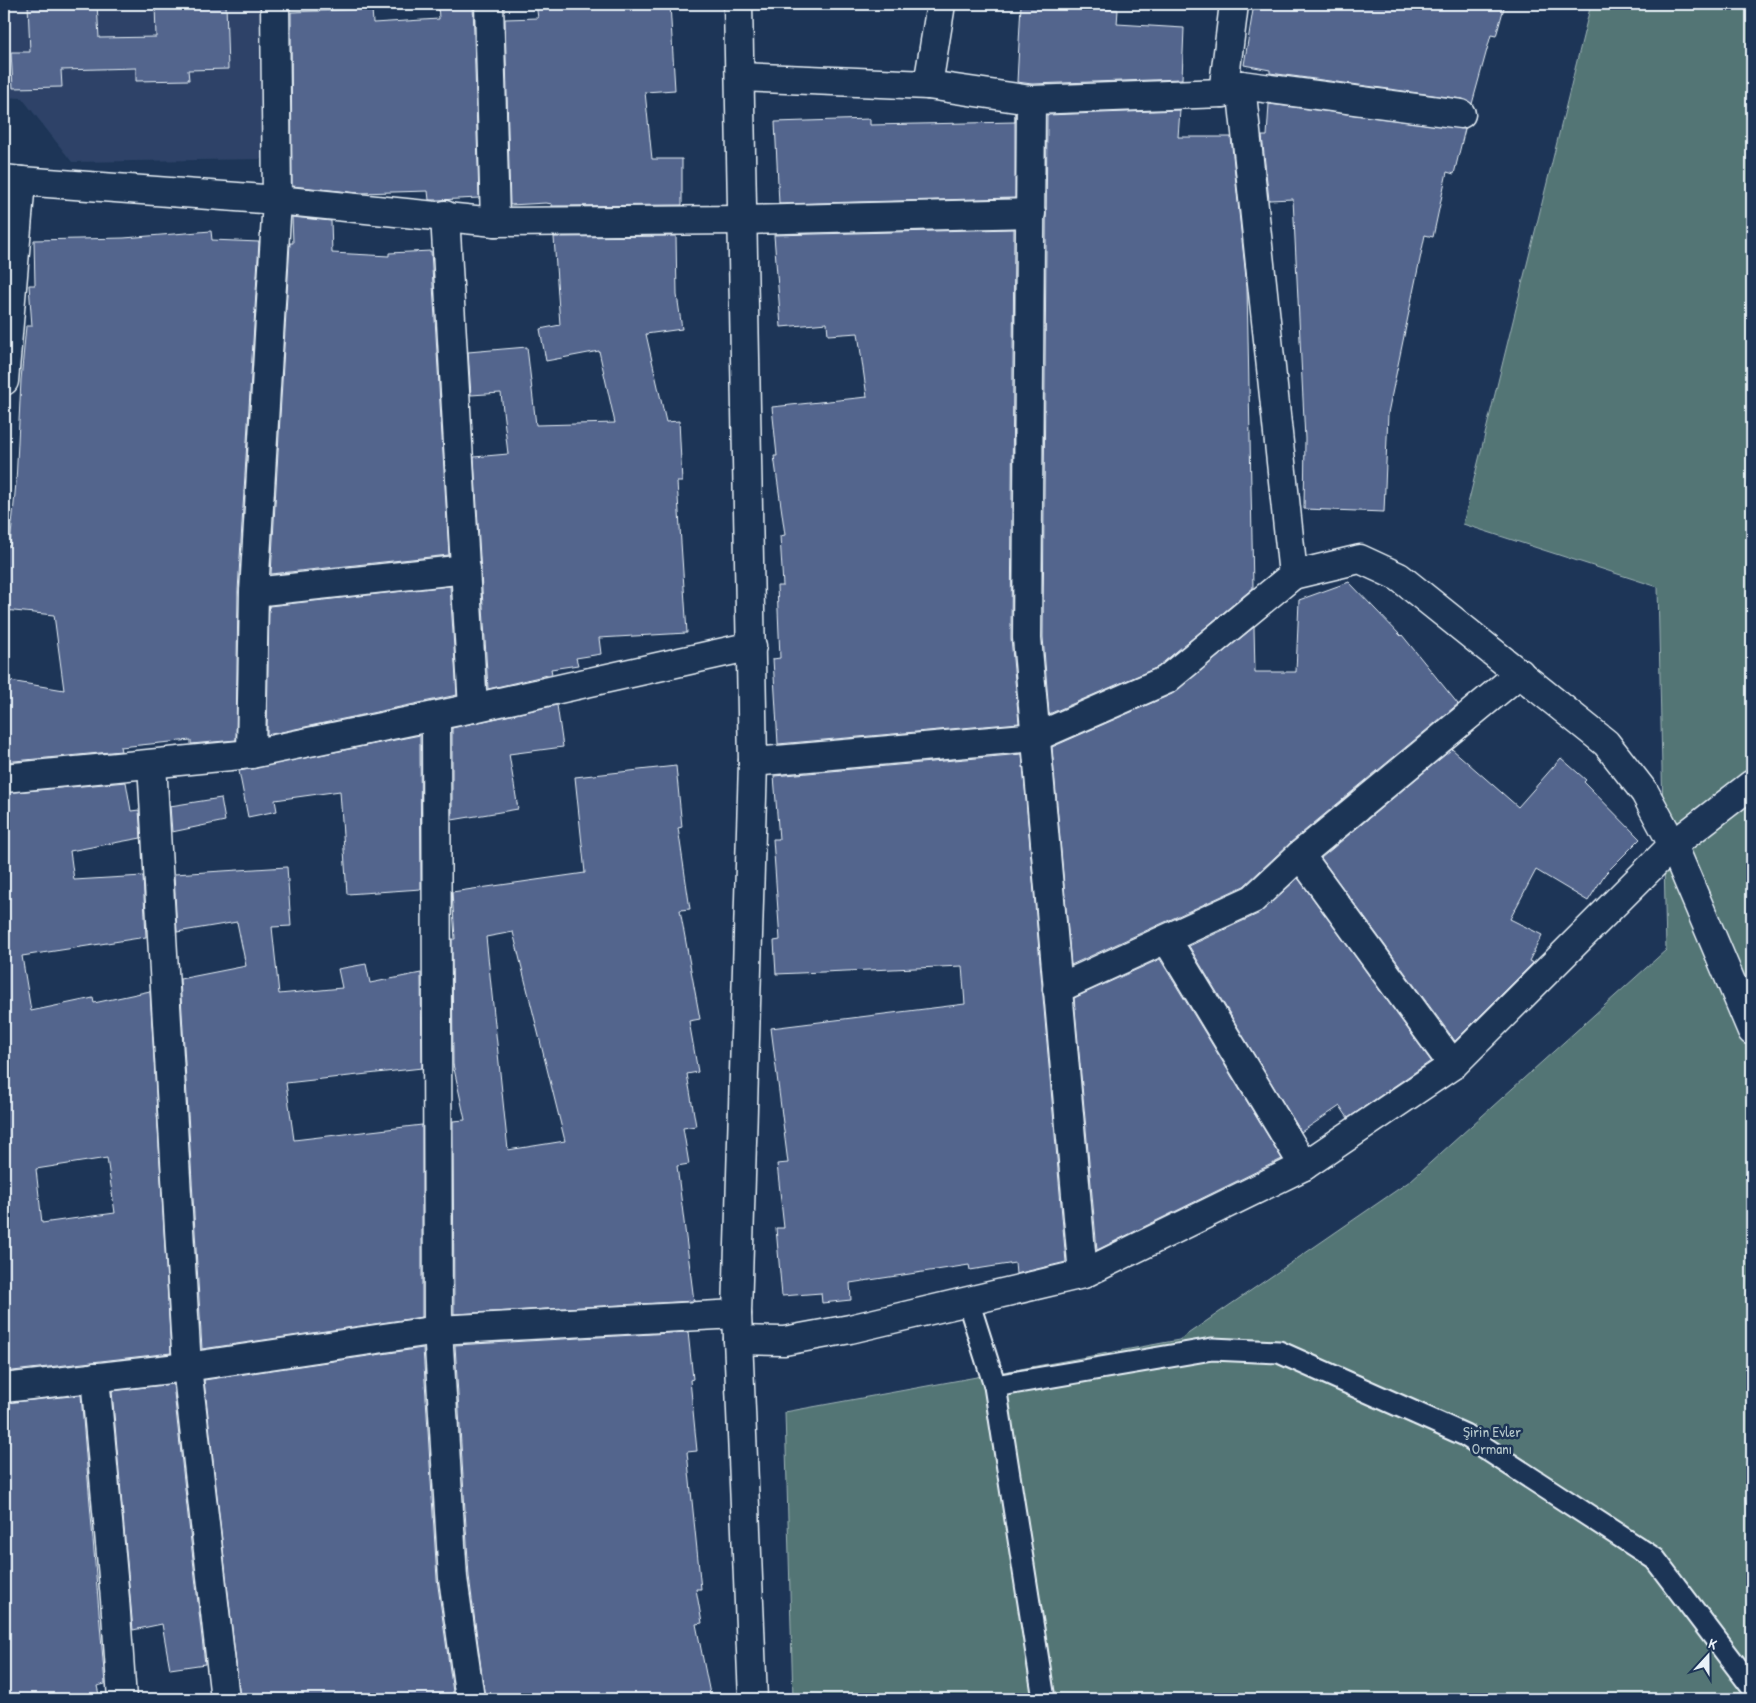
<svg xmlns="http://www.w3.org/2000/svg" width="1756" height="1703" viewBox="0 0 1756 1703" font-family="'Patrick Hand',sans-serif">
<rect width="100%" height="100%" fill="#1d3557"/>
<filter id="ink" filterUnits="userSpaceOnUse"><feTurbulence type="fractalNoise" baseFrequency=".02" numOctaves="2"/><feDisplacementMap in="SourceGraphic" scale="10" xChannelSelector="R" yChannelSelector="G"/><feConvolveMatrix kernelMatrix="1 2 1 2 8 2 1 2 1" color-interpolation-filters="sRGB"/></filter>
<g filter="url(#ink)">
<polygon fill="#2d4367" points="4,4 265,4 265,159 72,162 22,98 4,97"/>
<polygon fill="#537575" stroke="#9eb3b6" points="1591,4 1752,4 1752,1699 793,1699 785,1412 1179,1340 1410,1181 1666,950 1658,587 1463,524"/>
<g fill="#52658d" stroke="#e8f1f8" fill-rule="evenodd">
<polygon points="28,4 97,4 99,38 156,37 155,4 226,4 228,69 188,70 189,80 136,81 136,68 61,70 62,87 13,88 11,52 30,52"/>
<polygon points="438,4 473,4 479,198 437,200 429,200 428,191 359,193 292,186 291,12 372,9 373,23 439,19"/>
<polygon points="536,4 574,4 574,7 670,4 675,90 645,92 652,159 682,159 682,205 552,206 552,204 546,203 510,205 505,19 538,18"/>
<polygon points="1021,4 1118,10 1117,24 1184,28 1182,79 1032,84 1017,82"/>
<polygon points="1254,4 1505,4 1496,36 1491,35 1472,104 1463,99 1270,73 1270,70 1244,65"/>
<polygon points="1269,104 1465,129 1454,174 1447,172 1433,237 1425,235 1388,413 1384,512 1304,509 1305,439 1293,199 1269,200 1262,136 1267,136"/>
<polygon points="1180,110 1178,137 1231,137 1247,287 1253,588 1158,667 1049,714 1043,637 1047,115"/>
<polygon points="1015,113 1015,198 779,204 775,122 870,119 870,125 1015,122"/>
<polygon points="292,217 331,221 332,253 389,256 389,253 431,251 449,555 271,574 290,243 293,243"/>
<polygon points="1014,229 1011,638 1019,723 778,744 773,659 780,658 777,586 783,586 780,536 785,535 774,456 777,456 772,407 867,397 858,333 828,335 827,323 781,327 774,235"/>
<polygon points="211,231 212,240 259,242 238,591 236,740 191,744 191,740 120,747 121,751 4,762 4,680 64,690 54,615 4,610 5,546 10,546 16,483 21,380 26,326 32,326 29,285 35,285 34,240 124,238"/>
<polygon points="676,236 677,295 682,329 646,334 666,422 679,421 682,482 677,482 687,633 599,638 601,654 576,658 578,665 551,669 552,674 488,689 474,457 508,454 501,393 471,395 468,352 527,347 536,425 615,423 599,351 546,361 540,329 560,325 554,237"/>
<polygon points="1349,582 1401,636 1402,635 1458,704 1290,843 1244,886 1071,965 1052,747 1172,694 1254,627 1255,672 1296,672 1299,600"/>
<polygon points="450,586 457,695 267,735 269,606"/>
<polygon points="557,705 563,747 509,754 518,809 452,820 452,728"/>
<polygon points="420,735 421,889 347,894 340,791 275,800 277,811 248,817 239,771"/>
<polygon points="1452,749 1518,807 1561,758 1586,780 1584,782 1640,839 1605,874 1588,901 1536,870 1510,919 1542,935 1529,961 1533,963 1455,1041 1321,858"/>
<polygon points="1022,754 1066,1262 1016,1274 1015,1263 970,1270 969,1265 850,1283 851,1300 822,1303 821,1293 782,1296 776,1228 784,1228 777,1164 788,1163 771,1028 965,1004 962,966 776,974 774,941 780,940 773,839 779,839 774,776"/>
<path d="M676 766 682 827 678 828 690 909 680 910 700 1019 689 1021 698 1072 687 1074 696 1126 683 1128 689 1164 677 1166 694 1301 454 1314 453 1121 465 1120 453 1064 452 939H455L452 892 585 873 575 777ZM513 932 565 1141 508 1150 486 937Z"/>
<path d="M126 782 131 811 139 810 141 838 70 851 74 880 143 876 146 937 22 956 31 1011 93 998 94 1003 150 991 171 1353 4 1372V793ZM107 1158 115 1213 42 1223 36 1169Z"/>
<polygon points="221,798 225,821 172,832 170,806"/>
<polygon points="287,867 291,926 272,927 279,994 342,988 338,969 366,964 370,983 421,973 422,1068 286,1083 294,1140 422,1125 422,1317 202,1349 180,979 246,966 237,922 177,932 174,874"/>
<polygon points="1298,878 1431,1061 1348,1118 1340,1106 1301,1132 1189,946 1260,913"/>
<polygon points="1160,959 1282,1159 1097,1250 1074,998"/>
<polygon points="688,1332 693,1379 690,1380 697,1451 687,1452 701,1589 696,1589 702,1623 696,1624 711,1699 485,1699 469,1576 455,1345"/>
<polygon points="423,1348 437,1579 454,1699 240,1699 204,1380"/>
<polygon points="173,1384 205,1664 170,1669 162,1624 133,1630 112,1391"/>
<polygon points="81,1395 105,1684 97,1686 100,1699 4,1699 4,1403"/>
</g>
<g fill="none" stroke-linecap="round" stroke-linejoin="round">
<defs>
<g id="lane">
<polyline points="968,1301 995,1386 1044,1699"/>
<polyline points="995,1386 1212,1349 1279,1352 1465,1435 1655,1559 1752,1687"/>
</g>
<g id="street">
<polyline points="489,4 495,222"/>
<polyline points="928,85 941,4"/>
<polyline points="1223,93 1234,4"/>
<polyline points="1031,100 1223,93 1241,85 1461,114"/>
<polyline points="4,179 21,181 4,381"/>
<polyline points="21,181 277,200 495,222 743,220 1031,213"/>
<polyline points="445,215 473,708"/>
<polyline points="1293,575 1360,559 1399,577 1606,743 1645,793 1673,845 1752,1031"/>
<polyline points="254,592 466,569"/>
<polyline points="436,716 438,1330 453,1578 470,1699"/>
<polyline points="251,754 254,592 277,200 275,4"/>
<polyline points="753,762 1036,737 1166,680 1293,575 1241,85"/>
<polyline points="152,764 187,1367 225,1699"/>
<polyline points="4,778 251,754 473,708 752,646"/>
<polyline points="1300,855 1453,1065"/>
<polyline points="1167,940 1304,1166"/>
<polyline points="1057,989 1253,899 1300,855 1520,673"/>
<polyline points="1083,1274 1304,1166 1453,1065 1673,845 1752,784"/>
<polyline points="738,1340 784,1341 850,1329 1083,1274 1027,638 1031,100 928,85 740,77"/>
<polyline points="95,1377 115,1599 122,1699"/>
<polyline points="4,1388 187,1367 438,1330 737,1314"/>
</g>
<polyline id="secondary" points="738,4 753,762 737,1314 753,1699"/>
</defs>
<use href="#lane" stroke="#e8f1f8" stroke-width="25"/>
<use href="#street" stroke="#e8f1f8" stroke-width="31"/>
<use href="#secondary" stroke="#e8f1f8" stroke-width="31"/>
<use href="#lane" stroke="#1d3557" stroke-width="21"/>
<use href="#street" stroke="#1d3557" stroke-width="28"/>
<use href="#secondary" stroke="#1d3557" stroke-width="28"/>
</g>
</g>
<g text-anchor="middle" dominant-baseline="central" stroke-width="5" stroke-linejoin="round" paint-order="stroke">
<g font-size="15" fill="#b4c6ca" stroke="#1d3557">
<text x="1492" y="1431">Şirin Evler<tspan x="1492" dy="17">Ormanı</tspan></text>
</g>
</g>
<rect width="1756" height="1703" fill="none" stroke="#1d3557" stroke-width="20"/>
<rect x="10" y="10" width="1736" height="1683" fill="none" stroke="#e8f1f8" stroke-width="2" filter="url(#ink)"/>
<g transform="translate(1708 1656) rotate(21)" stroke="#1d3557" stroke-width="4" paint-order="stroke">
<path d="M0-4L9 19L0 12L-9 19Z" fill="#e8f1f8"/>
<text y="-8" font-size="14" font-weight="bold" text-anchor="middle" fill="#e8f1f8">K</text>
</g>
</svg>
